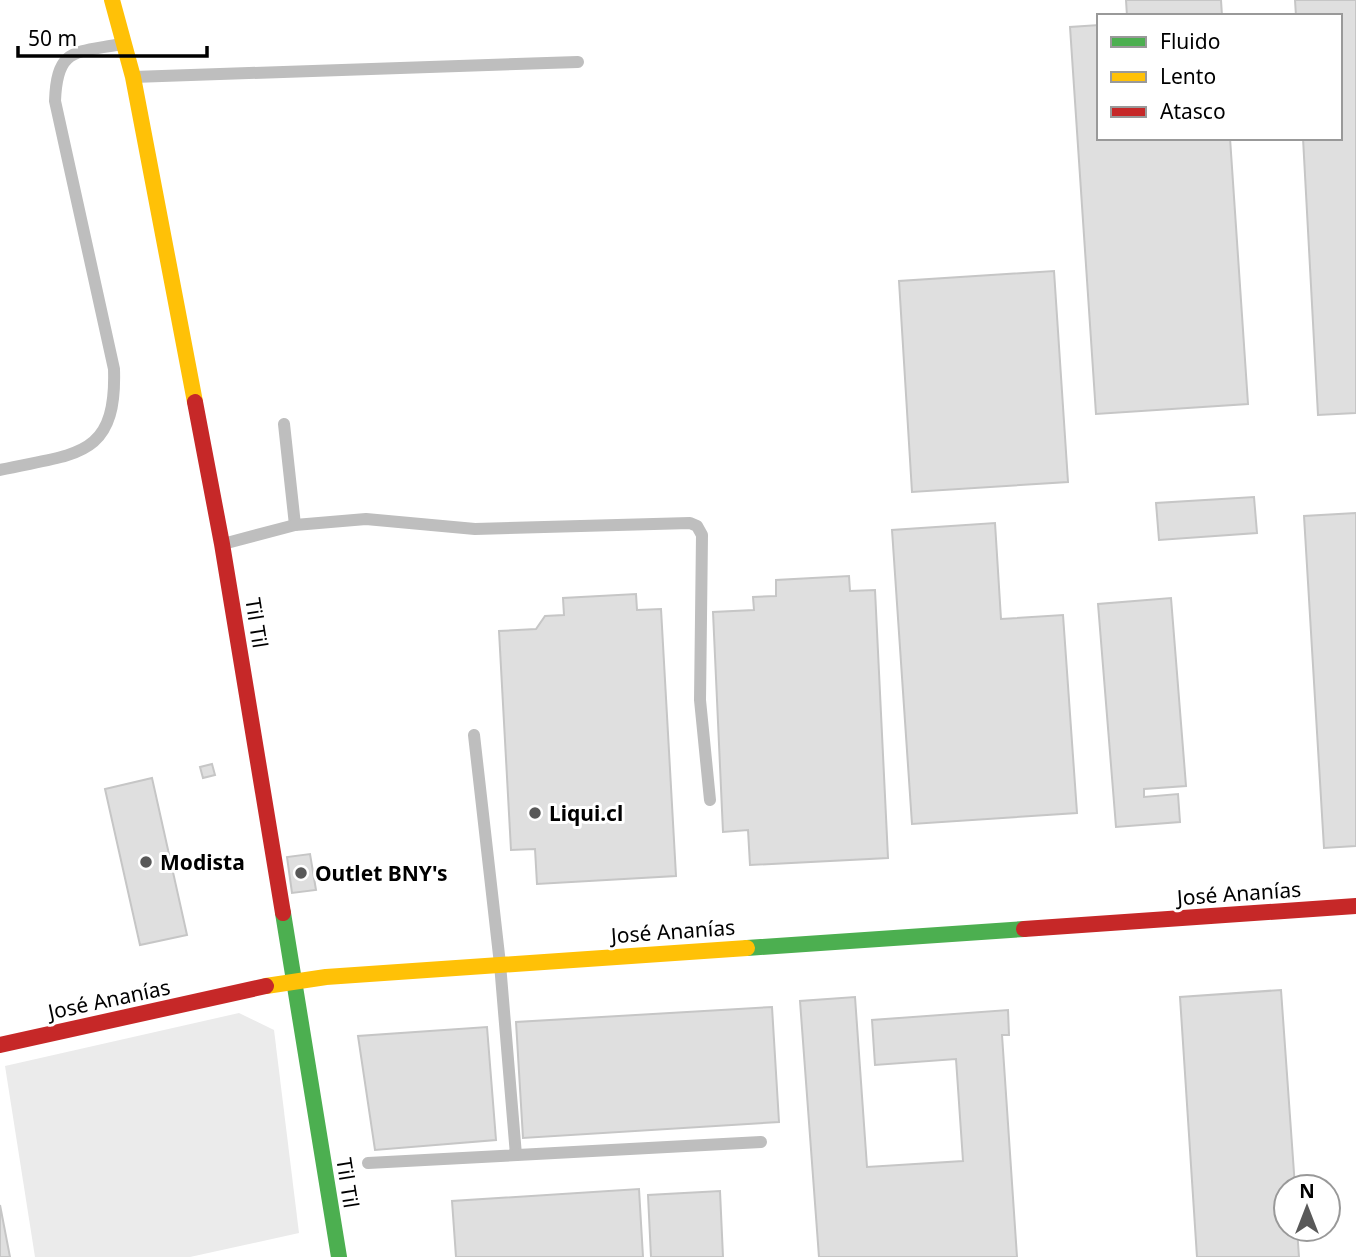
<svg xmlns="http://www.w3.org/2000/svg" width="1356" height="1257" viewBox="0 0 1356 1257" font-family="'Noto Sans',sans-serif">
<rect width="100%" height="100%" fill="#fff"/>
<polygon fill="#ebebeb" points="239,1013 274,1030 299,1233 190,1257 35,1257 5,1066"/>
<g fill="#dfdfdf" stroke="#c6c6c6" stroke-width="2">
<polygon points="1126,0 1221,0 1222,16 1127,16"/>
<polygon points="1295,0 1356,0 1356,413 1318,415 1303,138 1340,138 1340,16 1296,16"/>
<polygon points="1099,25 1099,138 1230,138 1248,404 1096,414 1070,27"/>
<polygon points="1054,271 1068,482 912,492 899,281"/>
<polygon points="1254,497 1257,533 1159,540 1156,503"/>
<polygon points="1356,513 1356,846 1324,848 1304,516"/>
<polygon points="995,523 1001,619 1063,615 1077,813 912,824 892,530"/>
<polygon points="849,576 850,591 875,590 888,858 750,865 748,830 723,832 713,612 754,610 753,597 776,596 776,580"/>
<polygon points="636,594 637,610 661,609 676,876 537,884 535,849 511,850 499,631 536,629 545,616 564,615 563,598"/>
<polygon points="1171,598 1186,786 1144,789 1144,797 1178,794 1180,822 1116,827 1098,604"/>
<polygon points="212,764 215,775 203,778 200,767"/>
<polygon points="152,778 187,935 140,945 105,789"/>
<polygon points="310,854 316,890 292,893 287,857"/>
<polygon points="1281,990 1295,1187 1286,1187 1286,1229 1297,1229 1299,1257 1197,1257 1180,997"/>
<polygon points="855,997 867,1167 963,1161 956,1059 875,1065 872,1020 1008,1010 1009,1035 1002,1035 1017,1257 819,1257 800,1001"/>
<polygon points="772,1007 779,1122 523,1138 516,1022"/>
<polygon points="487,1027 496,1140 375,1150 358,1036"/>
<polygon points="639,1189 643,1257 456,1257 452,1201"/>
<polygon points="720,1191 723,1257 651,1257 648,1195"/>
<polygon points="0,1205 10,1257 0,1257"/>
</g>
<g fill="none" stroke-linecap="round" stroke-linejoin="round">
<g stroke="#bebebe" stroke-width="12">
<polyline points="133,77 578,62"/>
<polyline points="284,424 295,525"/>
<path d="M0 470C74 453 117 460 114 369L55 101C57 47 75 53 121 44"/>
<polyline points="223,544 295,525 366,519 475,529 690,523 697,526 702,535 700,700 710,800"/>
<polyline points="474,735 500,964 516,1155"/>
<polyline points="368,1163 761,1142"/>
</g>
<g stroke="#4caf50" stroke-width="16">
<polyline points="283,913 339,1257"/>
<polyline points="747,948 1024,929"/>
</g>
<g stroke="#ffc107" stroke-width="16">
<polyline points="112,0 133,77 195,402"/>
<polyline points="266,986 326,977 747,948"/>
</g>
<g stroke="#c62828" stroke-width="16">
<polyline points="195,402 222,544 283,913"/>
<polyline points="1024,929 1356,906"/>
<polyline points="0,1045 266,986"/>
</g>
</g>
<g fill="#595959" stroke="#fff" stroke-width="2.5">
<circle cx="535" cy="813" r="7"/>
<circle cx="146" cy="862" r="7"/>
<circle cx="301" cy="873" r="7"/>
</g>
<g text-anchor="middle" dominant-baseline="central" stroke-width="6" stroke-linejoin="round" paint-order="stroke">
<g font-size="21" fill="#000" stroke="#fff">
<text transform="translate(257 623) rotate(81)">Til Til</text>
<text transform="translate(1239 893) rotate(-4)">José Ananías</text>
<text transform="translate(673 931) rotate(-4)">José Ananías</text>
<text transform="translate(109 999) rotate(-12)">José Ananías</text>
<text transform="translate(348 1183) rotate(81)">Til Til</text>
</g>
<g font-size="21" font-weight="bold" fill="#000" stroke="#fff" text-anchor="start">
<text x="549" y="813">Liqui.cl</text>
<text x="160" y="862">Modista</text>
<text x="315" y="873">Outlet BNY's</text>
</g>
</g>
<rect x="1097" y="14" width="245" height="126" fill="#ffffff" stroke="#999999" stroke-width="2"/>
<rect x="1111" y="37" width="35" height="10" fill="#4caf50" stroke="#999999" stroke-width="2"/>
<text x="1160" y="49" font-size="21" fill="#000000">Fluido</text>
<rect x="1111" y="72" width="35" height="10" fill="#ffc107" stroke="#999999" stroke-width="2"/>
<text x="1160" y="84" font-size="21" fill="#000000">Lento</text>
<rect x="1111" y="107" width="35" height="10" fill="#c62828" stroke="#999999" stroke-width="2"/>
<text x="1160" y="119" font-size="21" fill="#000000">Atasco</text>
<g transform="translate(1307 1208)"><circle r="33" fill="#ffffff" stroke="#999999" stroke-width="2"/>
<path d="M0-5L12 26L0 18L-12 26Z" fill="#595959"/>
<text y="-10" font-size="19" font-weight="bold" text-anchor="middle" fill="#000000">N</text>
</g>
<path d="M18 46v10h189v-10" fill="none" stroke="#000000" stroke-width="3.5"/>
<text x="28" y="46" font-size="21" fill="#000000" stroke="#ffffff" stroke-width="5" paint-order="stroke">50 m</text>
</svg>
